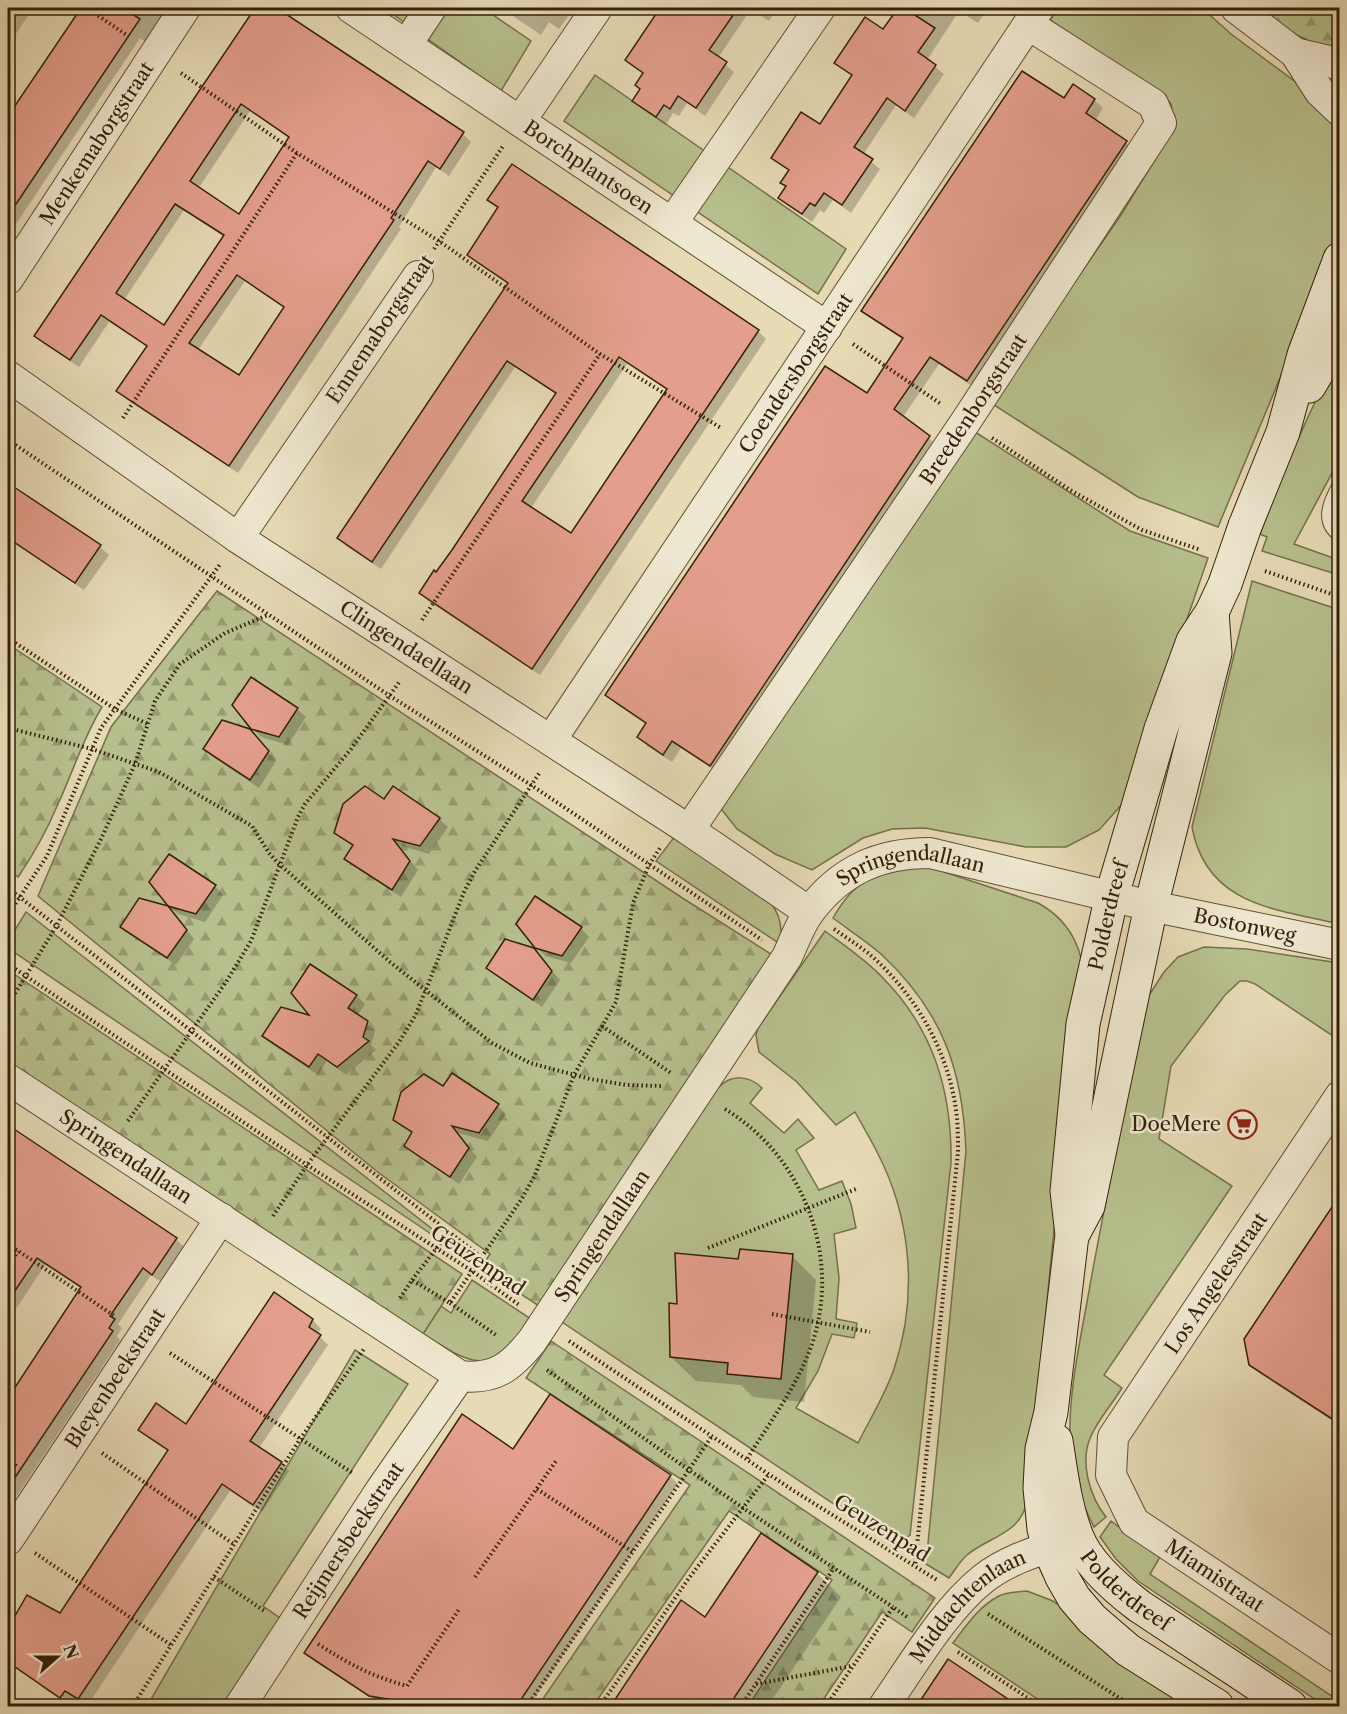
<svg xmlns="http://www.w3.org/2000/svg" width="1347" height="1714" viewBox="0 0 1347 1714" font-family="'Libre Caslon Text',serif">
<defs>
<pattern id="forest-firs" width="22" height="20" patternUnits="userSpaceOnUse" patternTransform="scale(1.5)"><rect width="22" height="20" fill="#b7c08d"/><path d="M5 1l3.5 6h-7zM16 11l3.5 6h-7z" fill="#969c71"/></pattern>
</defs>
<rect width="100%" height="100%" fill="#e7dbb6"/>
<filter id="stains"><feTurbulence type="fractalNoise" baseFrequency=".00333" numOctaves="4"/><feColorMatrix values="0 0 0 0 .2 0 0 0 0 .09 0 0 0 0 .02 0 0 0 .5 -.17"/></filter>
<radialGradient id="worn" r=".72"><stop offset=".6" stop-color="#630" stop-opacity="0"/><stop offset="1" stop-color="#630" stop-opacity=".3"/></radialGradient>
<g fill="#b7c08d" stroke="#76704b" stroke-width="1.5">
<polygon points="384,8 483,8 531,41 501,91"/>
<polygon points="1058,8 1202,8 1231,34 1312,94 1336,121 1340,166 1340,232 1337,241 1218,527 1138,497 991,403 1119,218 1166,142 1173,123 1171,104 1164,95 1050,20"/>
<polygon points="595,75 846,249 818,294 564,121"/>
<path d="M1339 356V460L1294 544 1339 560V575L1262 551 1267 537 1260 534C1283 473 1307 413 1339 356Z"/>
<polygon points="972,430 1130,531 1208,558 1124,802 1099,830 1066,847 1026,847 925,828 892,829 863,838 812,870 775,854 737,829 718,805"/>
<path d="M1252 581 1334 608 1339 615V924C1275 909 1206 905 1192 827Z"/>
<path d="M675 836 770 902C780 914 783 928 780 944L656 861Z"/>
<path d="M918 866 935 869 1038 903C1060 915 1075 934 1081 958L1027 1502C1019 1535 990 1536 967 1555 960 1561 955 1570 949 1578L926 1564 966 1151C963 1069 942 1011 881 954 866 941 849 930 833 918 857 876 874 876 918 866Z"/>
<polygon points="26,912 436,1232 434,1236 8,948 8,941"/>
<path d="M825 931C845 946 866 960 883 978 934 1030 952 1092 951 1163L910 1535 895 1545 562 1322 718 1088C731 1074 749 1075 762 1088L750 1103 784 1133 798 1119 814 1138 796 1150 819 1190 842 1181 851 1204 856 1228 834 1234 839 1278 836 1319 857 1323 854 1338 832 1334 818 1371 796 1408 858 1443C870 1419 885 1395 894 1369 918 1298 912 1219 877 1152 870 1138 862 1125 855 1112L836 1125 797 1082 759 1052 756 1035 758 1028Z"/>
<path d="M1204 947 1247 949 1339 963V1040L1255 984 1247 981H1240L1225 995 1171 1066 1159 1139 1232 1186 1104 1375 1122 1388C1112 1404 1098 1420 1091 1436 1079 1462 1090 1497 1106 1517L1094 1527C1081 1502 1072 1473 1070 1444 1068 1393 1080 1342 1089 1291 1106 1194 1128 1097 1146 1000L1164 972 1178 957Z"/>
<path d="M472 1280 531 1319C489 1375 478 1369 423 1334L441 1306 451 1313Z"/>
<polygon points="355,1350 408,1384 263,1606 280,1618 227,1706 147,1706"/>
<polygon points="1111,1521 1160,1557 1150,1574 1339,1701 1339,1706 1325,1706 1138,1581 1116,1559 1100,1537"/>
<path d="M1027 1591 1053 1601 1197 1706H1048L953 1643C966 1626 979 1606 999 1596 1007 1592 1018 1592 1027 1591Z"/>
</g>
<g fill="url(#forest-firs)" stroke="#76704b" stroke-width="1.5">
<polygon points="1257,8 1339,8 1339,55 1282,28"/>
<polygon points="217,591 684,899 774,956 539,1306 481,1268 490,1254 379,1173 38,896 111,727"/>
<path d="M8 644 102 707C83 738 73 772 58 804 47 830 34 854 18 877L8 869Z"/>
<polygon points="8,970 462,1274 423,1334 8,1066"/>
<polygon points="551,1341 935,1598 912,1632 882,1612 819,1706 748,1706 832,1580 729,1511 593,1706 538,1706 690,1485 526,1378"/>
</g>
<g fill="#0003" fill-rule="evenodd">
<polygon points="8,8 33,8 8,46"/>
<polygon points="82,8 174,8 149,44 140,38 8,236 8,119"/>
<path d="M257 8H275L463 134 471 142 449 176 436 167 399 227 401 229 238 473 126 399 118 391 148 347 109 322 79 367 44 344 36 336ZM250 111 290 139 239 216 198 189ZM184 210 224 237 164 327 124 300ZM245 281 285 309 239 377 198 350Z"/>
<polygon points="501,8 574,8 559,29 549,22 541,35"/>
<polygon points="688,8 778,8 769,21 751,9 718,58 734,72 705,116 687,103 679,116 673,113 666,125 642,109 634,100 641,89 644,74 627,60 675,29"/>
<polygon points="899,8 988,8 978,23 959,11 927,60 944,74 914,118 896,105 863,155 880,169 851,213 833,200 824,213 820,210 812,222 788,206 780,197 787,187 782,182 790,172 773,158 820,126 853,77 836,63 883,31"/>
<polygon points="1064,100 1094,100 1103,108 1095,121 1126,143 1135,151 976,389 939,364 903,417 938,446 719,773 681,748 672,762 647,746 639,737 647,725 616,704 607,695 867,395 904,340 872,319 863,310"/>
<path d="M489 200 758 331 766 339 540 675 428 601 421 593 436 574 557 394 515 367 381 569 346 546 339 538 508 284 477 263 469 255 498 209ZM627 364 668 391 571 535 531 508Z"/>
<polygon points="8,485 100,547 109,555 84,590 8,539"/>
<polygon points="297,709 306,717 288,745 261,737 252,728"/>
<polygon points="258,739 276,761 259,788 213,757 205,749"/>
<polygon points="385,801 439,819 448,827 429,854 398,845 418,870 401,897 355,867 346,859 354,847 336,832"/>
<polygon points="215,886 223,895 205,922 178,914 169,905"/>
<polygon points="176,916 194,939 176,965 131,935 122,926"/>
<polygon points="581,928 589,937 571,963 545,956 536,947"/>
<polygon points="533,949 560,980 542,1007 497,976 488,968"/>
<polygon points="311,966 357,996 365,1004 357,1016 375,1031 371,1045 376,1050 346,1075 327,1061 318,1075 272,1044 264,1036 313,1018"/>
<polygon points="452,1075 498,1106 506,1114 488,1141 458,1133 477,1157 459,1184 414,1154 405,1145 413,1134 395,1119 443,1089"/>
<polygon points="8,1127 176,1239 184,1247 161,1282 151,1275 118,1324 122,1328 117,1336 120,1340 8,1509 8,1400 82,1288 45,1265 8,1321"/>
<polygon points="1340,1198 1340,1426 1259,1373 1250,1364"/>
<polygon points="792,1256 816,1280 804,1402 753,1397 741,1385 696,1381 671,1357 739,1261"/>
<polygon points="274,1294 313,1320 321,1329 317,1334 328,1345 259,1448 281,1463 289,1471 262,1512 230,1491 87,1706 74,1698 69,1705 43,1688 35,1680 36,1678 8,1659 8,1642 18,1644 8,1633 8,1631 27,1597 60,1615 169,1452 148,1438 140,1430 186,1426"/>
<polygon points="550,1396 670,1476 678,1484 529,1706 384,1706 314,1661 306,1653 514,1451"/>
<polygon points="817,1573 841,1597 768,1706 625,1706 705,1619"/>
</g>
<g fill="#e49f8c" stroke="#342009" stroke-width="1.5" fill-rule="evenodd">
<polygon points="81,8 123,8 140,19 8,216 8,116"/>
<path d="M255 8H277L464 132 440 169 428 161 391 218 394 220 229 466 116 391 147 346 101 315 70 360 34 336ZM241 104 289 137 239 214 190 181ZM175 204 224 235 164 325 116 293ZM237 275 284 307 239 375 189 343Z"/>
<polygon points="660,8 738,8 709,50 727,62 696,108 678,96 670,109 664,105 656,117 632,101 640,89 635,85 643,73 625,60"/>
<polygon points="898,8 904,8 935,28 918,52 936,65 905,111 887,98 854,147 873,159 842,205 824,193 815,206 810,203 802,214 778,198 786,186 780,183 789,170 771,158 801,112 820,124 852,75 834,63 865,17 883,29"/>
<polygon points="1022,71 1064,98 1073,84 1095,99 1086,113 1127,141 967,381 930,357 894,409 930,436 710,766 672,741 663,755 637,737 646,723 605,695 825,366 867,393 903,338 861,311"/>
<path d="M512 164 759 330 532 669 419 593 434 570 436 572 452 550 556 393 507 361 372 562 337 538 508 283 467 255 498 207 487 200ZM619 357 667 389 571 533 522 501Z"/>
<polygon points="8,483 101,545 75,583 8,538"/>
<polygon points="251,677 298,708 279,737 251,729 232,705"/>
<polygon points="222,720 250,729 269,751 250,780 203,749"/>
<polygon points="365,786 384,799 393,786 440,818 420,846 393,839 410,861 392,890 344,859 353,845 334,833 343,804"/>
<polygon points="169,854 216,885 196,914 168,906 149,882"/>
<polygon points="535,896 582,927 562,956 535,948 516,924"/>
<polygon points="139,898 168,906 187,930 167,958 120,927"/>
<polygon points="505,939 534,948 552,971 533,1000 486,968"/>
<polygon points="310,964 357,995 348,1008 368,1021 363,1037 369,1041 337,1067 318,1054 309,1067 262,1036 281,1007 309,1015 291,993"/>
<polygon points="452,1073 499,1104 479,1133 452,1126 469,1148 450,1177 404,1146 412,1132 393,1120 401,1092 424,1074 443,1086"/>
<polygon points="8,1125 177,1238 152,1275 143,1268 110,1316 115,1319 109,1328 113,1331 8,1488 8,1398 81,1287 37,1258 8,1301"/>
<polygon points="1340,1195 1340,1424 1249,1365 1244,1339"/>
<polygon points="740,1249 793,1254 781,1379 727,1374 728,1363 670,1357 669,1303 677,1304 675,1253 738,1259"/>
<polygon points="274,1292 313,1319 309,1327 321,1335 250,1441 282,1462 253,1505 222,1484 78,1699 65,1691 60,1698 8,1662 8,1628 27,1595 60,1613 168,1450 138,1430 156,1403 186,1424"/>
<polygon points="550,1394 671,1475 516,1707 437,1707 369,1696 304,1653 462,1414 513,1449"/>
<polygon points="761,1533 818,1572 728,1707 610,1707 681,1600 705,1617"/>
<polygon points="948,1659 1020,1707 916,1707"/>
</g>
<g fill="none" stroke-linecap="round" stroke-linejoin="round">
<defs>
<path id="lane" d="M1340 486C1331 502 1322 521 1340 534"/>
<g id="street">
<path id="s1" d="M351 8 827 327"/>
<polyline points="1236,8 1295,53 1320,92 1340,111"/>
<polyline points="407,44 431,8"/>
<polyline points="1295,53 1330,61 1340,66"/>
<polyline points="521,120 597,8"/>
<polyline points="672,223 820,8"/>
<path id="s2" d="M8 279 185 8"/>
<path id="s3" d="M8 376 238 538 689 830 809 912"/>
<polyline points="238,538 418,276"/>
<path id="s4" d="M551 740 1039 8"/>
<path id="s5" d="M689 830 966 421 1161 123 1153 104 1029 25"/>
<path id="s6" d="M8 1079 460 1376C495 1380 511 1367 532 1341L787 957C794 942 800 924 810 911 841 870 879 853 930 853L1151 906 1340 945"/>
<path id="s7" d="M1340 1096 1113 1437 1111 1475 1134 1522 1340 1659"/>
<path id="s8" d="M8 1540 221 1218"/>
<path id="s9" d="M240 1706 380 1491 460 1376"/>
<path id="s10" d="M884 1706C912 1666 945 1609 983 1579 1008 1559 1041 1550 1071 1540"/>
</g>
<g id="secondary">
<polyline points="1309,386 1340,334"/>
<polyline points="1245,526 1283,432 1304,355 1340,259"/>
<polyline points="1073,1234 1088,1206 1151,906 1215,653 1212,612"/>
<path id="s11" d="M1056 1441C1061 1472 1065 1507 1077 1537 1087 1563 1118 1590 1139 1606L1290 1706"/>
<path id="s12" d="M1217 1706 1128 1650 1092 1619 1074 1598 1062 1577 1049 1548 1044 1529 1040 1488 1042 1449 1051 1412 1072 1235 1067 1191 1083 1024 1112 895 1161 729 1193 641 1212 612 1225 584"/>
</g>
</defs>
<use href="#lane" stroke="#614f34" stroke-width="17"/>
<use href="#street" stroke="#614f34" stroke-width="32"/>
<use href="#secondary" stroke="#342009" stroke-width="35"/>
<g stroke="#342009" stroke-width="4" stroke-dasharray="1.5 3" stroke-linecap="butt">
<polyline points="87,8 128,36"/>
<polyline points="181,73 297,153 439,241 600,354 721,428"/>
<polyline points="434,249 503,146"/>
<polyline points="853,344 941,404"/>
<polyline points="123,418 297,153"/>
<polyline points="992,438 1070,490 1142,530 1201,550"/>
<polyline points="8,440 390,696 531,785 762,940"/>
<polyline points="1265,571 1340,597"/>
<polyline points="422,620 600,354"/>
<polyline points="8,638 115,709 148,724"/>
<polyline points="8,728 92,749 159,772 252,826 269,853 279,864 390,962 492,1043 530,1063 590,1079 627,1085 664,1086"/>
<polyline points="8,888 481,1257"/>
<polyline points="8,915 47,856 101,728 221,563"/>
<path d="M834 929C848 939 863 948 875 959 918 999 948 1052 956 1110 958 1124 958 1138 958 1152L915 1565"/>
<polyline points="8,964 307,1165 472,1271 519,1305"/>
<polyline points="8,1005 57,925 102,837 135,764 155,701 180,664 225,633 268,615"/>
<polyline points="602,1026 671,1073"/>
<path d="M725 1109C803 1156 842 1256 812 1344 798 1385 770 1422 747 1459"/>
<polyline points="128,1121 226,982 251,941 298,817 305,804 351,749 400,681"/>
<polyline points="273,1216 307,1165 399,1042 415,1016 429,982 464,892 475,871 540,772"/>
<polyline points="8,1244 116,1317"/>
<polyline points="708,1248 856,1189"/>
<polyline points="8,1267 18,1251"/>
<polyline points="412,1280 449,1232"/>
<polyline points="400,1298 412,1280 450,1303 521,1200 535,1175 574,1075 616,1002 633,903 649,865 660,848"/>
<polyline points="450,1303 496,1335"/>
<polyline points="772,1314 870,1332"/>
<polyline points="569,1341 794,1491 937,1580"/>
<polyline points="170,1353 354,1474"/>
<polyline points="547,1370 743,1508 893,1607"/>
<polyline points="102,1453 235,1545"/>
<polyline points="8,1460 19,1468"/>
<polyline points="537,1489 633,1552"/>
<polyline points="35,1553 171,1645"/>
<polyline points="214,1577 266,1612"/>
<polyline points="475,1577 556,1461"/>
<polyline points="988,1614 1132,1706"/>
<path d="M318 1644C349 1664 371 1676 407 1686L460 1608"/>
<polyline points="958,1652 1040,1706"/>
<polyline points="756,1684 852,1666"/>
<polyline points="133,1706 300,1439 364,1349"/>
<polyline points="527,1706 712,1436"/>
<polyline points="600,1706 689,1578 769,1474"/>
<polyline points="741,1706 834,1568"/>
<polyline points="826,1706 893,1607 907,1617"/>
</g>
<use href="#lane" stroke="#efe8d0" stroke-width="15"/>
<use href="#street" stroke="#efe8d0" stroke-width="30"/>
<use href="#secondary" stroke="#efe8d0" stroke-width="33"/>
<defs>
<polyline id="secondary-bridge" points="1225,584 1245,526"/>
</defs>
<use href="#secondary-bridge" stroke="#342009" stroke-width="35" stroke-linecap="butt"/>
<use href="#secondary-bridge" stroke="#efe8d0" stroke-width="33"/>
</g>
<defs>
<symbol id="supermarket-ring" viewBox="-11 -11 22 22"><circle r="9.5" fill="#efe8d0" stroke="#8f2418" stroke-width="1.5"/><path d="M-6-5.5h2.5l.6 2H6L4.5 2H-2.5L-4.4-4H-6ZM-1.5 3.2a1.3 1.3 0 1 0 .1 0ZM3 3.2a1.3 1.3 0 1 0 .1 0Z" fill="#8f2418"/></symbol>
</defs>
<g fill-rule="evenodd">
<use href="#supermarket-ring" x="1226" y="1108" width="33" height="33"/>
</g>
<g text-anchor="middle" dominant-baseline="central" stroke-width="5" stroke-linejoin="round" paint-order="stroke">
<g font-size="20" fill="#342009" stroke="#efe8d0">
<text stroke="none"><textPath href="#s2" startOffset="162">Menkemaborgstraat</textPath></text>
<text stroke="none"><textPath href="#s1" startOffset="286">Borchplantsoen</textPath></text>
<text transform="translate(380 329) rotate(-56)">Ennemaborgstraat</text>
<text stroke="none"><textPath href="#s4" startOffset="441">Coendersborgstraat</textPath></text>
<text stroke="none"><textPath href="#s5" startOffset="508">Breedenborgstraat</textPath></text>
<text stroke="none"><textPath href="#s3" startOffset="482">Clingendaellaan</textPath></text>
<text stroke="none"><textPath href="#s6" startOffset="1256">Springendallaan</textPath></text>
<text stroke="none"><textPath href="#s12" startOffset="876">Polderdreef</textPath></text>
<text stroke="none"><textPath href="#s6" startOffset="1600">Bostonweg</textPath></text>
<text stroke="none"><textPath href="#s6" startOffset="141">Springendallaan</textPath></text>
<text stroke="none"><textPath href="#s6" startOffset="752">Springendallaan</textPath></text>
<text transform="translate(478 1260) rotate(34)">Geuzenpad</text>
<text transform="translate(1216 1283) rotate(-56)">Los Angelesstraat</text>
<text stroke="none"><textPath href="#s8" startOffset="194">Bleyenbeekstraat</textPath></text>
<text transform="translate(882 1528) rotate(32)">Geuzenpad</text>
<text stroke="none"><textPath href="#s9" startOffset="198">Reijmersbeekstraat</textPath></text>
<text stroke="none"><textPath href="#s7" startOffset="597">Miamistraat</textPath></text>
<text stroke="none"><textPath href="#s11" startOffset="172">Polderdreef</textPath></text>
<text stroke="none"><textPath href="#s10" startOffset="132">Middachtenlaan</textPath></text>
</g>
<g font-size="20" fill="#342009" stroke="#efe8d0" text-anchor="end">
<text x="1221" y="1124">DoeMere</text>
</g>
</g>
<rect width="1347" height="1714" fill="none" stroke="#e7dbb6" stroke-width="30"/>
<rect x="9" y="9" width="1329" height="1696" fill="none" stroke="#342009" stroke-width="3"/>
<rect x="15" y="15" width="1317" height="1684" fill="none" stroke="#342009" stroke-width="1.5"/>
<g transform="translate(57 1657) rotate(69)" stroke="#efe8d0" stroke-width="4.5" paint-order="stroke">
<path d="M0-4.5L10 22L0 15L-10 22Z" fill="#342009"/>
<text y="-9" font-size="16" font-weight="bold" text-anchor="middle" fill="#342009">N</text>
</g>
<rect width="100%" height="100%" filter="url(#stains)"/>
<rect width="100%" height="100%" fill="url(#worn)"/>
</svg>
